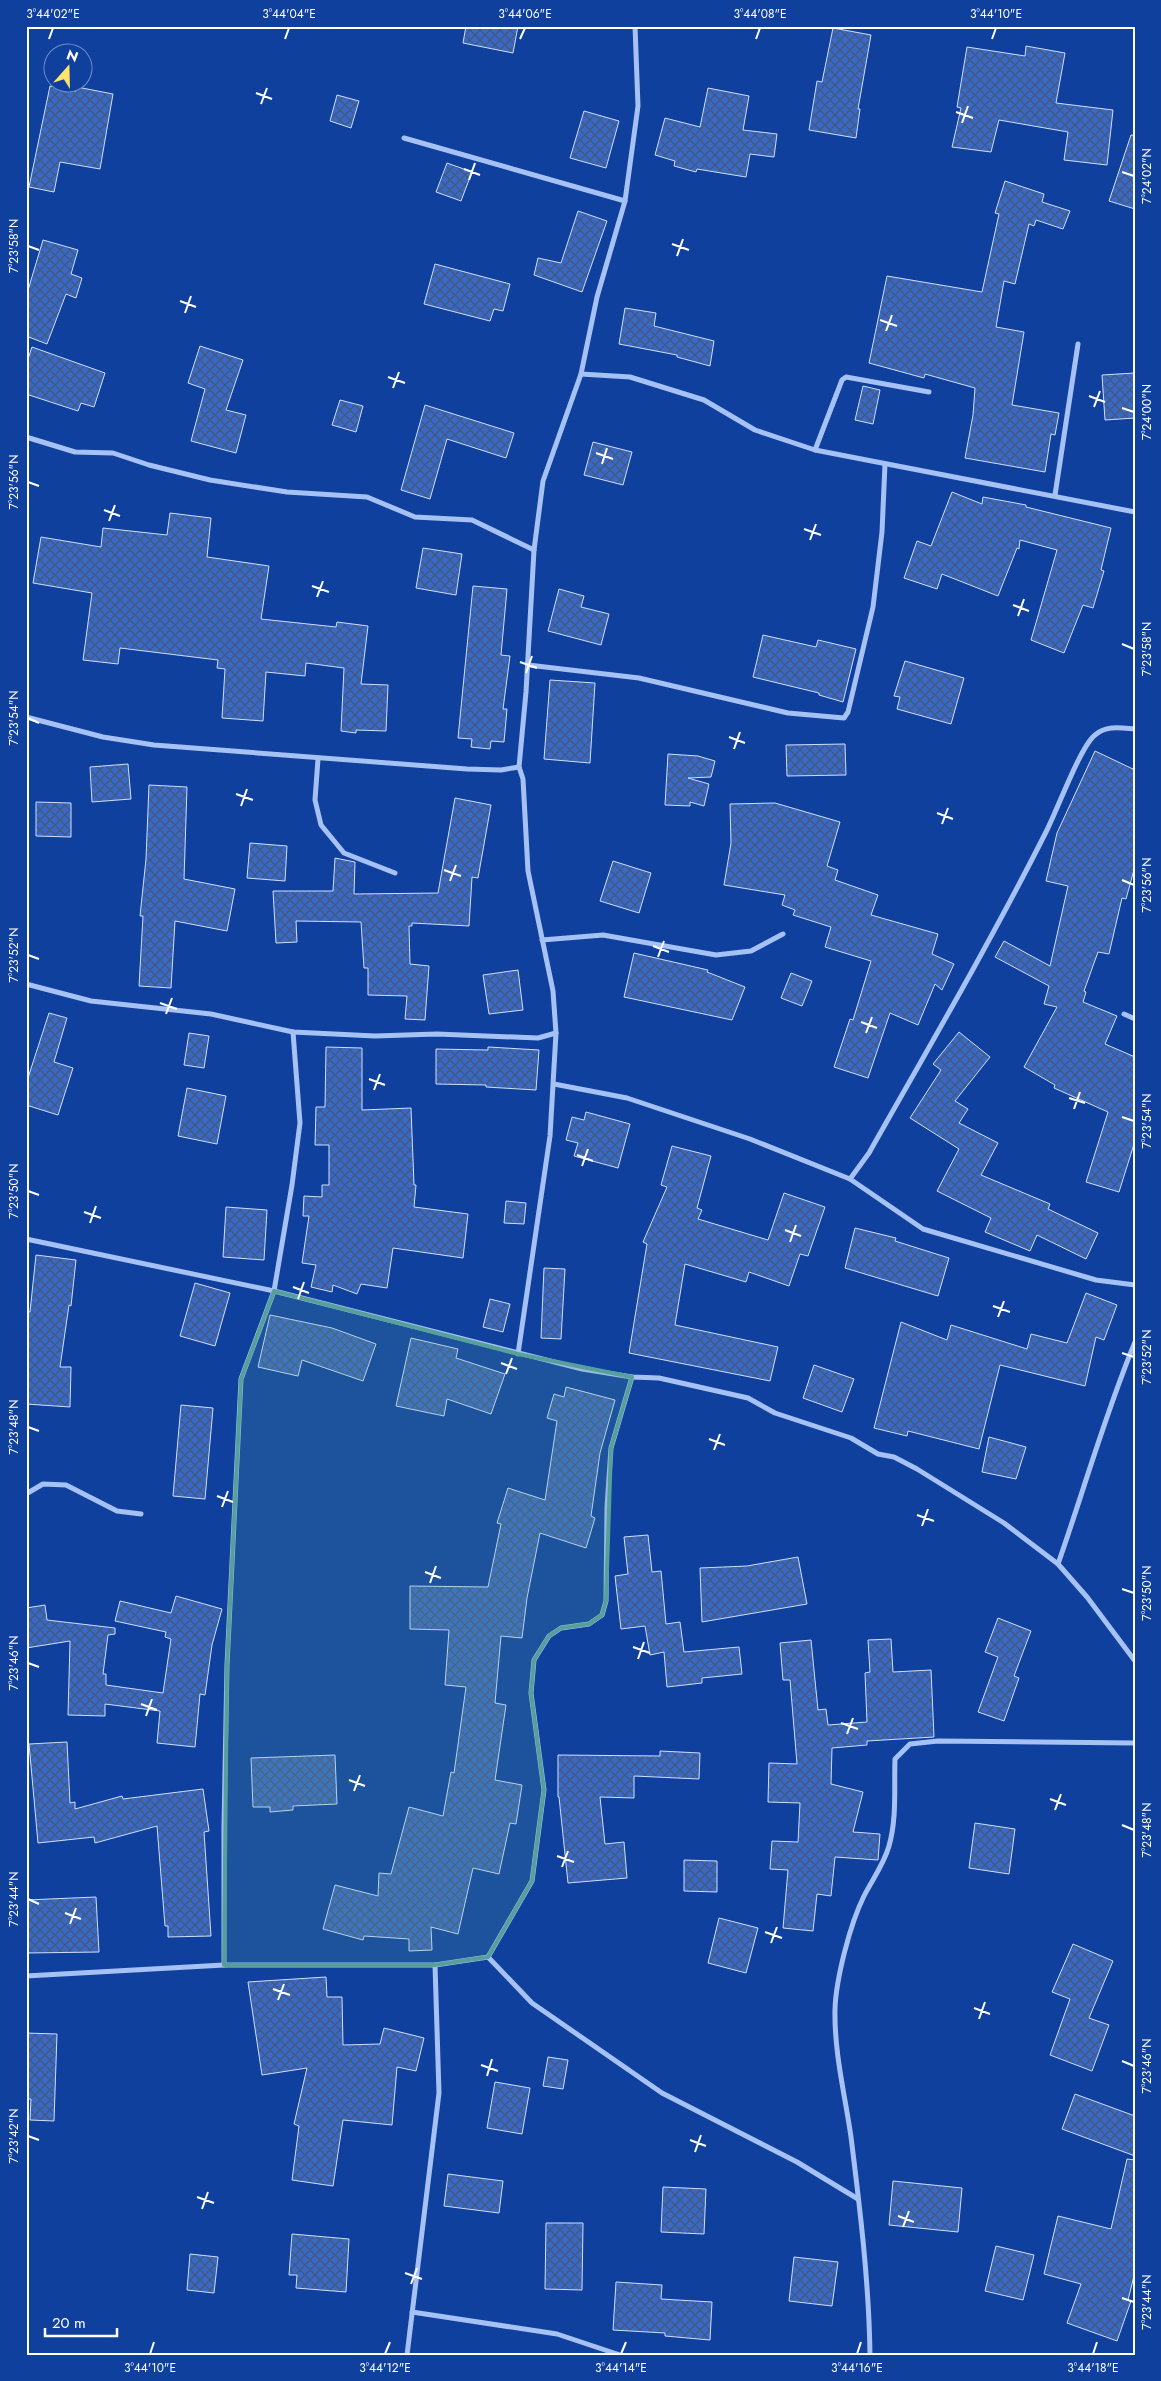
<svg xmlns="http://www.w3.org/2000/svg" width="1161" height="2381" viewBox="0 0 1161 2381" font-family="Jost,sans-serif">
<defs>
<pattern id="building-cross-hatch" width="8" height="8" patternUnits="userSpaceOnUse" patternTransform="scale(1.25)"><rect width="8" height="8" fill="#3969c6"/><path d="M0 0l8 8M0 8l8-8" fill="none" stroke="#44587d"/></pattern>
</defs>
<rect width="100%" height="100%" fill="#10409e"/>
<g fill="url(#building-cross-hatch)" stroke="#cfdffe">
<polygon points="466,26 518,26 513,53 463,43"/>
<polygon points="833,28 871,35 858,109 860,109 856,138 809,130 817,81 822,82"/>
<polygon points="1026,46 1065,53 1056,103 1113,110 1107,165 1064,160 1068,132 999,120 991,152 952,147 961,108 957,107 967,47 1025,56"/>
<polygon points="50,86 76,91 77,87 113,94 100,169 60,162 54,192 29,187"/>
<polygon points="708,88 749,96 743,130 777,134 774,157 750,154 746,177 697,169 696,172 674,166 675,161 655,155 665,118 700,127"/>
<polygon points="337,95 359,101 351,128 330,121"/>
<polygon points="584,111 619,121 606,168 570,158"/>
<polygon points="1131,135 1135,135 1135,209 1109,201"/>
<polygon points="447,163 472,172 461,201 436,192"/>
<polygon points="1005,181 1044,194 1042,202 1070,211 1063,229 1036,220 1034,226 1029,224 1015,284 1004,281 996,327 1024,332 1012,405 1059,413 1055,435 1051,434 1045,472 965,458 973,415 975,388 925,374 924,378 869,363 887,276 982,292 999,214 995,213"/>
<polygon points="578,211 607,221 582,292 534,275 538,258 561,263"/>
<polygon points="43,240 78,250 71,274 82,278 76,298 66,294 47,344 26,336 26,297"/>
<polygon points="435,264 510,284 503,311 494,309 490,321 424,304"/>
<polygon points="625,308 656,313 654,326 714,341 710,366 677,357 677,355 619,344"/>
<polygon points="200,346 243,360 226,410 246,415 236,453 191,441 205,389 188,383"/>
<polygon points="32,347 105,373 94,407 81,403 78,411 26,394 26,365"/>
<polygon points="1135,373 1135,418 1105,420 1102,375"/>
<polygon points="863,386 880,390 873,424 855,420"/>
<polygon points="340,400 363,406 356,432 332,425"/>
<polygon points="425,405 514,433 506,458 447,439 430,499 401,490"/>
<polygon points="593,442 632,452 623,485 584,475"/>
<polygon points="952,492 982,504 983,497 1026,505 1026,507 1111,528 1101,570 1104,571 1093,608 1083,605 1064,653 1031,640 1057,550 1020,540 1019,549 1017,548 998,596 942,574 937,589 904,578 917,541 931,546"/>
<polygon points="170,513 211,518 207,557 269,566 261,619 336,627 337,622 368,626 361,684 388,685 386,731 356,730 356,733 341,731 344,668 306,663 305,676 266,672 263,721 222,718 225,669 217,668 218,660 120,648 118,664 83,660 92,593 33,583 41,537 101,547 103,528 167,535"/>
<polygon points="423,548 462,554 456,595 416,588"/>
<polygon points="473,586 507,589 501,655 510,656 503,709 507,709 504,742 491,741 490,749 471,747 472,739 458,738"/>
<polygon points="559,589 584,596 581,607 609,614 601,645 548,631"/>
<polygon points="763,635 816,647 818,640 856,649 843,702 819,695 819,693 753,677"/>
<polygon points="905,661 964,678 951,724 897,709 900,697 894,696"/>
<polygon points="550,680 595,683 590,763 544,759"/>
<polygon points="845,744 846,775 787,776 786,745"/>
<polygon points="1095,751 1135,770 1135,866 1126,899 1122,898 1109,954 1098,952 1084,991 1086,992 1083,1002 1117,1016 1105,1044 1135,1057 1135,1141 1119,1192 1086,1182 1108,1112 1054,1088 1055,1085 1024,1067 1057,1007 1044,1004 1049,986 995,957 1004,941 1050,966 1068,886 1046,881 1057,833"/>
<polygon points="668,754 698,756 715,761 711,777 688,778 709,784 704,806 690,802 690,806 665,805"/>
<polygon points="128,764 131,799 92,802 90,767"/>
<polygon points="149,785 187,787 184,879 235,889 227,931 175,921 171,988 139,986 143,916 140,916 146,859"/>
<polygon points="455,798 491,805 478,878 472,877 469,926 412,923 412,926 409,926 410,964 429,966 425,1020 405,1019 407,996 368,995 368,968 364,968 361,922 296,921 297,942 276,943 273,891 333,891 335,858 355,862 354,894 438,893"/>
<polygon points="36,802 71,803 71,837 36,836"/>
<polygon points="775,803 840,822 827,866 838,870 835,880 878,895 871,915 938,934 932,954 954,964 942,990 935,984 918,1025 890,1013 868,1078 834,1067 850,1019 853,1020 871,961 825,947 831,927 793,915 795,910 782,905 785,895 724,885 731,843 730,804"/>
<polygon points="250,843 287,846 285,881 247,878"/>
<polygon points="613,861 651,873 639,913 600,901"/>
<polygon points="634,953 708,970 707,972 745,987 732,1020 624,997"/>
<polygon points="518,970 523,1010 489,1014 483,975"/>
<polygon points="791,973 812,981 802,1006 781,998"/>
<polygon points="49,1013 67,1018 54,1062 73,1068 58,1115 26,1105 26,1084"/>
<polygon points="959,1032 990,1057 955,1101 968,1109 959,1123 998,1143 981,1175 1050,1204 1048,1209 1098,1233 1086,1259 1037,1235 1030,1251 985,1232 991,1218 937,1191 959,1149 910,1118 941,1070 933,1064"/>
<polygon points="189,1033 209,1036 204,1068 184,1065"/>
<polygon points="326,1047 362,1048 362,1110 411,1108 414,1185 416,1185 414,1207 468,1214 463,1258 393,1248 387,1288 361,1284 357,1294 333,1285 332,1292 311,1287 316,1265 302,1263 309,1216 303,1216 304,1196 322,1197 322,1185 329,1185 329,1145 315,1145 316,1107 325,1107"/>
<polygon points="488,1047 539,1050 536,1090 486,1087 486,1085 436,1084 436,1049 488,1050"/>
<polygon points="187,1088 226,1096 217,1144 178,1136"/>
<polygon points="586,1112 630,1124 618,1168 574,1156 578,1143 566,1140 572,1117 584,1120"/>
<polygon points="672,1146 711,1156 697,1208 702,1210 698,1219 768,1240 784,1193 825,1207 808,1256 800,1254 789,1286 749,1272 746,1282 685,1264 675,1325 778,1347 770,1381 629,1353 647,1244 643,1242 667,1187 661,1185"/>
<polygon points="506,1201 526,1203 524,1224 504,1223"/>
<polygon points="226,1207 267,1210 264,1260 223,1257"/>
<polygon points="855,1228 896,1238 895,1241 949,1258 938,1296 845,1268"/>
<polygon points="36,1255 76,1260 71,1306 69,1305 60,1367 71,1367 70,1407 26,1404 26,1311 30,1312"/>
<polygon points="544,1268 565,1269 561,1339 541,1338"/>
<polygon points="195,1283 230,1293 215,1346 180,1336"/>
<polygon points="1086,1293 1117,1305 1104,1340 1096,1337 1085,1386 1000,1365 979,1449 908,1431 907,1436 874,1428 901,1322 947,1340 951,1325 1027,1349 1031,1334 1067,1343"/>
<polygon points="490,1299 510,1304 503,1332 483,1327"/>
<polygon points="270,1315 332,1328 376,1344 363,1381 302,1360 298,1376 258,1367"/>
<polygon points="411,1338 458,1349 456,1358 505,1374 491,1414 447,1399 444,1416 396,1406"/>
<polygon points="814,1365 854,1379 842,1412 803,1398"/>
<polygon points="566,1387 615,1400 600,1453 591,1516 595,1518 586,1548 540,1533 527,1598 522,1638 501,1636 495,1703 506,1705 495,1780 522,1785 516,1824 510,1823 499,1874 473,1868 458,1934 431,1927 432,1950 409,1951 409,1939 364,1936 363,1940 323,1929 335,1885 378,1896 379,1873 391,1874 409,1807 443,1816 451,1772 454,1773 466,1687 445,1685 449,1630 410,1629 410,1586 488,1587 501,1524 497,1523 508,1488 545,1500 557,1421 547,1418 554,1394 564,1397"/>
<polygon points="181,1405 213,1408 205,1499 173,1496"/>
<polygon points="989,1437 1026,1447 1016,1479 982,1472"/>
<polygon points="648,1535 652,1572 661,1571 666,1624 680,1622 684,1652 739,1647 742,1674 702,1678 702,1683 667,1687 664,1652 650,1655 645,1626 621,1629 615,1576 628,1574 624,1537"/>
<polygon points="798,1557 807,1604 702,1622 700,1568 747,1566"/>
<polygon points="176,1596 222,1609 212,1645 205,1695 200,1694 195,1747 157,1743 160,1711 105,1704 105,1716 68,1715 70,1641 26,1648 26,1608 45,1605 47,1620 115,1628 115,1634 108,1635 103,1674 106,1674 106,1685 163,1693 171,1639 165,1637 166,1632 115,1621 120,1601 171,1613"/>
<polygon points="998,1618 1031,1631 1014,1676 1019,1678 1004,1721 978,1712 998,1657 985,1652"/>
<polygon points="891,1639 893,1672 931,1670 934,1737 867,1741 867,1745 832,1748 831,1784 863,1792 853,1832 880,1834 878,1860 835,1857 831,1896 817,1894 813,1931 783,1928 788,1870 770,1869 772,1841 798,1842 800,1803 768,1802 769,1763 797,1764 790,1680 783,1680 780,1643 811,1640 818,1710 826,1709 828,1725 867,1722 865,1673 870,1672 868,1640"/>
<polygon points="67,1742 70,1803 75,1802 75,1809 122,1796 123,1799 203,1789 209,1831 204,1832 211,1936 168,1937 168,1926 165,1926 157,1826 95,1843 94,1837 38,1843 29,1744"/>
<polygon points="660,1751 700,1753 699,1779 634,1776 634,1798 600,1797 605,1844 624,1842 627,1878 568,1883 559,1797 558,1797 558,1755 660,1756"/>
<polygon points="335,1755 337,1804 293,1806 293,1810 270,1812 270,1807 253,1807 251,1758"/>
<polygon points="975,1823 1015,1829 1009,1874 969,1868"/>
<polygon points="684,1860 717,1861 717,1892 684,1891"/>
<polygon points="96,1897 99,1952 26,1953 26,1900"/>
<polygon points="719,1918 758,1928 746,1973 708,1963"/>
<polygon points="1073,1944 1113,1961 1089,2018 1109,2025 1092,2071 1050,2055 1070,1999 1052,1992"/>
<polygon points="326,1977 327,1997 342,1997 343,2045 380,2044 384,2028 424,2038 416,2071 397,2067 392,2125 343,2120 333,2186 292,2180 299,2126 294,2124 307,2068 262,2075 248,1982"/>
<polygon points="26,2033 57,2034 54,2121 30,2120 31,2099 26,2099"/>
<polygon points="548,2057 568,2060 563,2089 543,2086"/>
<polygon points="495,2082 530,2088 522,2134 487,2128"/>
<polygon points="1075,2094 1135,2116 1135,2156 1062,2129"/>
<polygon points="1127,2159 1135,2160 1135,2272 1128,2300 1131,2301 1117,2341 1067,2323 1081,2284 1044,2274 1058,2216 1111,2229"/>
<polygon points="448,2174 503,2181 499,2213 444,2206"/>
<polygon points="893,2181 962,2188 958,2232 889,2225"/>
<polygon points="663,2187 706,2189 704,2234 661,2232"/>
<polygon points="546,2223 583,2223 582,2290 545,2289"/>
<polygon points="292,2234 349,2239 346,2292 296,2288 297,2275 289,2275"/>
<polygon points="996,2246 1034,2255 1023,2300 985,2291"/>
<polygon points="190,2254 218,2257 214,2293 187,2290"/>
<polygon points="794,2257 838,2262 832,2306 789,2301"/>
<polygon points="616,2282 662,2285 661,2299 712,2302 710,2340 665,2336 665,2333 613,2330"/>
</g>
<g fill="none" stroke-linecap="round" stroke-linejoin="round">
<g stroke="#a6c2f5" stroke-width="5">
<polyline points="404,138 625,201"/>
<polyline points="581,374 630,377 704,400 755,430 815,450 1135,512"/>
<polyline points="26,437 75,452 113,453 149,465 210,480 287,492 367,497 415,517 472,520 534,550"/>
<polyline points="815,450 842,380 846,377 929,392"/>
<polyline points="1055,495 1078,344"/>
<polyline points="528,665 639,678 788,713 844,718 848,712 873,607 882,532 885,464"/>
<polyline points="26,717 103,737 154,745 467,769 501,770 519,767"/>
<polyline points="318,759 315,800 321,825 344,853 395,873"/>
<polyline points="542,940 603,935 716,955 751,951 783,934"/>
<polyline points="26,984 91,1001 211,1014 293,1032 375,1036 437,1034 538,1038 556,1033"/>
<polyline points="1124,1014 1135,1019"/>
<polyline points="554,1084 627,1098 750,1139 850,1179 923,1229 1096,1280 1135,1285"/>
<path d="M850 1179 869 1153C929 1047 991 941 1046 832 1057 811 1080 747 1095 735 1107 725 1121 728 1135 729"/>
<polyline points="26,1239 274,1291 582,1369 632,1377 659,1378 748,1398 775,1413 851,1438 878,1454 894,1457 917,1469 1004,1523 1058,1564 1087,1597 1135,1661"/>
<polyline points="518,1354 550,1136 556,1033 553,991 528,871 523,779 519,767 526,692 534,550 543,481 581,374 597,297 625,201 638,106 635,26"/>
<polyline points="26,1494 43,1484 66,1485 117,1511 141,1514"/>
<path d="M1058 1564C1084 1490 1105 1414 1135 1342"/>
<polyline points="488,1957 532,1881 544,1790 531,1693 534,1660 549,1636 561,1628 589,1624 602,1615 606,1601 607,1507 611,1448 632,1377"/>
<polyline points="224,1965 224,1827 227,1665 241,1379 274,1291 292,1185 300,1123 293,1032"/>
<polyline points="26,1976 224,1965 435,1965 488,1957 532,2003 662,2093 797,2162 858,2199"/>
<polyline points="412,2312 557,2334 620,2355"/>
<polyline points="407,2355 439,2093 435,1965"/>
<path d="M870 2355C869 2282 860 2209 851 2137 845 2095 834 2052 835 2009 836 1979 850 1924 864 1896 872 1880 884 1864 889 1846 897 1818 894 1788 895 1759L910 1744 938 1741 1135 1743"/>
</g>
</g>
<path fill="#579f9a" fill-opacity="0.2" stroke="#579f9a" stroke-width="4" stroke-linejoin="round" d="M274 1291 518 1354 632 1377 611 1448 606 1601 602 1615 589 1624 561 1628 549 1636 534 1660 531 1693 544 1790 532 1881 488 1957 435 1965H224L227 1665 241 1379Z"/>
<path fill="none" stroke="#fff" stroke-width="2" d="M49 39 53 28M285 39 289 28M520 39 525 28M756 39 760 28M992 39 996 28M256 93 272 99M261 104 267 88M956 112 973 118M962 123 968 106M464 169 480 175M1122 172 1134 176M469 180 475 163M672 244 689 250M28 246 39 250M677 256 683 239M180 301 196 307M185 313 191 296M880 320 897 326M886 331 892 315M388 377 405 383M393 388 399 372M1089 396 1105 402M1094 407 1100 391M1122 408 1134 412M596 453 613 459M602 464 607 448M28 482 39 486M104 510 120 516M109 521 115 505M804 529 821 535M810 540 816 524M312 586 329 592M317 597 323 581M1013 605 1029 611M1018 616 1024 599M1122 644 1134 649M520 662 537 668M526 673 532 656M28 718 39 723M729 737 745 743M734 749 740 732M236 794 253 800M241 806 247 789M937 813 953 819M942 824 948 808M444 870 461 876M1122 880 1134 885M450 881 456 865M653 946 669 952M28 955 39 959M658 957 664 941M160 1003 177 1009M166 1014 172 998M861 1022 877 1028M866 1033 872 1017M369 1079 385 1085M374 1090 380 1074M1069 1098 1085 1103M1074 1109 1080 1092M1122 1117 1134 1121M577 1155 593 1161M582 1166 588 1149M28 1191 39 1195M84 1212 101 1218M90 1223 96 1206M785 1230 801 1236M790 1242 796 1225M293 1287 309 1293M298 1299 304 1282M993 1306 1010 1312M998 1317 1004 1301M1122 1353 1134 1357M501 1363 517 1369M506 1374 512 1358M28 1427 39 1431M709 1439 725 1445M714 1450 720 1434M217 1496 233 1502M222 1507 228 1491M917 1515 934 1521M922 1526 928 1509M425 1572 441 1578M430 1583 436 1566M1122 1589 1134 1593M633 1647 650 1653M638 1659 644 1642M28 1663 39 1667M141 1704 157 1710M146 1716 152 1699M841 1723 858 1729M847 1734 853 1718M349 1780 365 1786M354 1791 360 1775M1050 1799 1066 1805M1055 1810 1061 1794M1122 1825 1134 1830M557 1856 574 1862M562 1867 568 1851M28 1899 39 1904M65 1913 81 1919M70 1924 76 1908M765 1932 782 1938M771 1943 777 1927M273 1989 290 1995M278 2000 284 1984M974 2008 990 2014M979 2019 985 2002M1122 2061 1134 2066M481 2065 498 2071M487 2076 492 2059M28 2136 39 2140M690 2140 706 2146M695 2152 701 2135M197 2197 214 2203M202 2209 208 2192M898 2216 914 2222M903 2227 909 2211M405 2273 422 2279M411 2284 417 2268M1122 2298 1134 2302M150 2354 154 2342M385 2354 390 2342M621 2354 626 2342M857 2354 861 2342M1093 2354 1097 2342"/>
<rect width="1161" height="2381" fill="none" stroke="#10409e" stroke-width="55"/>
<g transform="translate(68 68) rotate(20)"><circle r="24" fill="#10409e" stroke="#708cc5"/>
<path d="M0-4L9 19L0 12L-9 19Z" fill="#ffe36a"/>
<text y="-8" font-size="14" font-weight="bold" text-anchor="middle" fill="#ffffff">N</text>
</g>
<path d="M45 2328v8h72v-8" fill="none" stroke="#ffffff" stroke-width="2.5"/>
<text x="52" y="2328" font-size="15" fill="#ffffff" stroke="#10409e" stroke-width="4" paint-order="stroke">20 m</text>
<rect x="28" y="28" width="1106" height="2326" fill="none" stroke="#fff" stroke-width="2"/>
<g font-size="12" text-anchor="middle" fill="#fff">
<text x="53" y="18">3°44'02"E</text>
<text x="289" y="18">3°44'04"E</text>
<text x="525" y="18">3°44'06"E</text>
<text x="760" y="18">3°44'08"E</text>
<text x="996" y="18">3°44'10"E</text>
<text transform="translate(1147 176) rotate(-90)" y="4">7°24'02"N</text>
<text transform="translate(14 246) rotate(-90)" y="4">7°23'58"N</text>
<text transform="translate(1147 412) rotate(-90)" y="4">7°24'00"N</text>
<text transform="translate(14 482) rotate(-90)" y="4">7°23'56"N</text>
<text transform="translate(1147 649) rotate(-90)" y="4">7°23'58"N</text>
<text transform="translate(14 718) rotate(-90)" y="4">7°23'54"N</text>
<text transform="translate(1147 885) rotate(-90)" y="4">7°23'56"N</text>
<text transform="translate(14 955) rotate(-90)" y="4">7°23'52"N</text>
<text transform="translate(1147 1121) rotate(-90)" y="4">7°23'54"N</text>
<text transform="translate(14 1191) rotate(-90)" y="4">7°23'50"N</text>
<text transform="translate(1147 1357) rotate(-90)" y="4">7°23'52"N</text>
<text transform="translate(14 1427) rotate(-90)" y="4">7°23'48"N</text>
<text transform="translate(1147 1593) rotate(-90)" y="4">7°23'50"N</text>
<text transform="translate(14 1663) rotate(-90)" y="4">7°23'46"N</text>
<text transform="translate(1147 1830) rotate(-90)" y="4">7°23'48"N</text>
<text transform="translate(14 1899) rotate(-90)" y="4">7°23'44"N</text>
<text transform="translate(1147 2066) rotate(-90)" y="4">7°23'46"N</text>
<text transform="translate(14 2136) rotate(-90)" y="4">7°23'42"N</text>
<text transform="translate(1147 2302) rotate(-90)" y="4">7°23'44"N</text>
<text x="150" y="2372">3°44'10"E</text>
<text x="385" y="2372">3°44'12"E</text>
<text x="621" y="2372">3°44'14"E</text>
<text x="857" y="2372">3°44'16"E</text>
<text x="1093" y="2372">3°44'18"E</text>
</g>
</svg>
